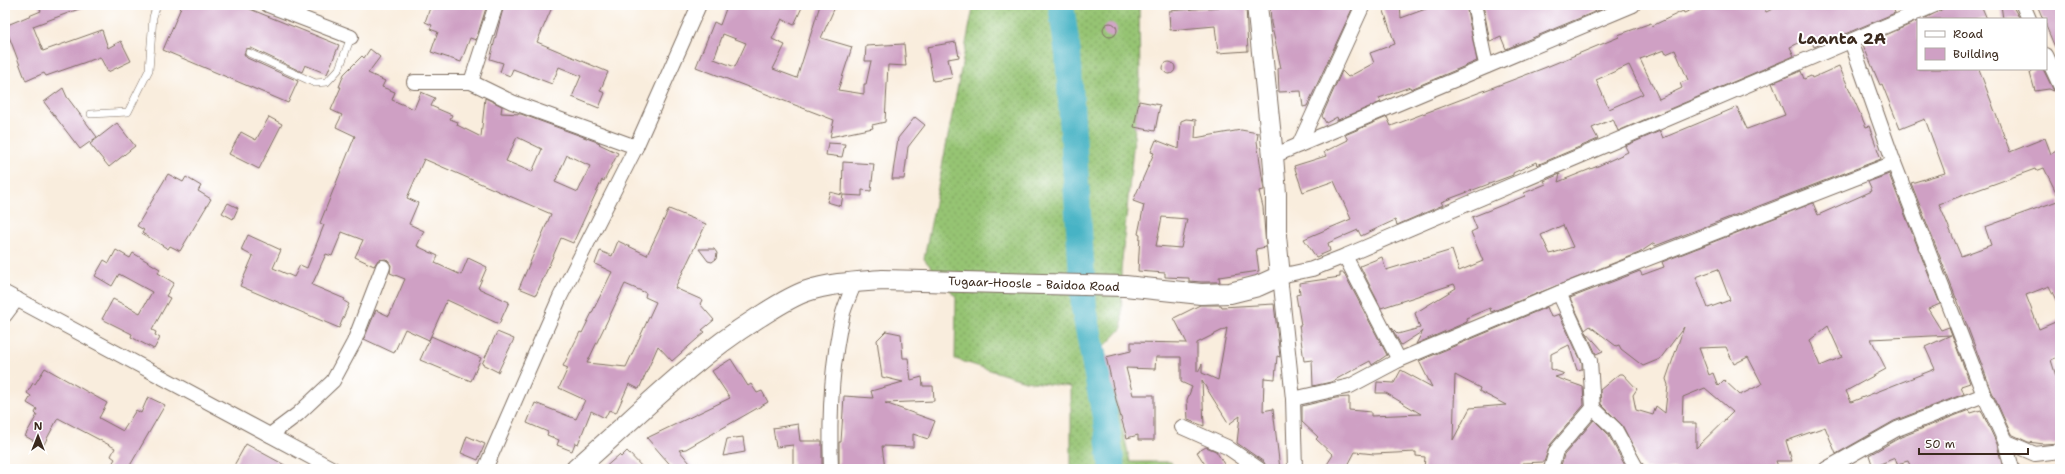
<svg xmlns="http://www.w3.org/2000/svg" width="2065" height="474" viewBox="0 0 2065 474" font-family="'Shantell Sans',sans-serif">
<defs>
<pattern id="grass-dots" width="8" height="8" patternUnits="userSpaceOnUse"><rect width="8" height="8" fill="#96c473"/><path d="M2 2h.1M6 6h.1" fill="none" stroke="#7c9f5e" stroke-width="1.8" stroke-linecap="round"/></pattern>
</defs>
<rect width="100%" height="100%" fill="#fff"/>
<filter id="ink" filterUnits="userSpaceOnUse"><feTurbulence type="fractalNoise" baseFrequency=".025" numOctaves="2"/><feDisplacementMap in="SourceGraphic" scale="8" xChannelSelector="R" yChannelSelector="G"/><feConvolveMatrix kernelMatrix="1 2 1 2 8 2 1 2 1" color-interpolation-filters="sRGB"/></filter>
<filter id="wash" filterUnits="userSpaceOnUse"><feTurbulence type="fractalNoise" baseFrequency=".012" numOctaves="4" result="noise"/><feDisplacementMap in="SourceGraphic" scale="16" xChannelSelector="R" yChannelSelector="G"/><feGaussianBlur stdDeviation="0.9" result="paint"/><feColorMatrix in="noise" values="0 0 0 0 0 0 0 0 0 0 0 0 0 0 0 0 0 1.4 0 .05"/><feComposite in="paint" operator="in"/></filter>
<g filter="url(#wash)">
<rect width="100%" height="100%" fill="#f9eddd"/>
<polygon fill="url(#grass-dots)" stroke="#687748" points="995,5 1139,5 1140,78 1121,270 1122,328 1104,347 1130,462 1171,462 1174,469 1071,469 1071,387 1025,381 955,359 956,297 924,259 973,8"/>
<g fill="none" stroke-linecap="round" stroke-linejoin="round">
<polyline stroke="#47b3c5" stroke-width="26" points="1061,5 1068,54 1084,308 1107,427 1112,469"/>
</g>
<g id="blocks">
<g fill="#cfa0c4" fill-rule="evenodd">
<polygon points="38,5 87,6 33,26 43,51 102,30 108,48 121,41 131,61 108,72 100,57 46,76 44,73 26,81 5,26 41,11"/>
<polygon points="182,5 240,5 339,45 327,74 305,65 302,72 251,48 246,49 244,54 247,58 298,81 288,103 163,50"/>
<polygon points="431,5 487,5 476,40 470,38 461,62 431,52 438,32 430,29 432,25 425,22"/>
<polygon points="504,5 553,5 537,42 608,72 600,91 605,93 599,108 572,97 581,76 559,67 552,84 513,69 510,76 500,72 503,63 490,59"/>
<path d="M736 5H803L794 25 782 19 772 39 785 45 773 69 797 78 820 5H836L821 38 852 47 838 90 864 94V84H866L871 61H865L866 46 904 44 906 66 888 65 885 122 872 125 873 128 830 137 834 120 696 67 714 22 720 25 727 6 736 9ZM723 34 746 43 735 67 714 59Z"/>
<polygon points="1246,5 1248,51 1218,53 1215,26 1170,30 1169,11"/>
<polygon points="1270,5 1354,5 1307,106 1303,107 1301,91 1279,92 1278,68 1281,68 1271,23"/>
<polygon points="1382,5 1400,5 1401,18 1431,7 1430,5 1466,5 1477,61 1411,89 1410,87 1379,98 1381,102 1338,120 1337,117 1326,123 1322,116 1342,71 1348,77 1374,63 1370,53 1395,44"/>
<polygon points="1483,5 1611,5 1506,49 1501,37 1490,42"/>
<path d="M1703 5H1762L1766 12 1781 5H1892L1895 13 1814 47 1810 38 1790 47 1794 56 1618 131 1613 119 1592 128 1598 139 1537 165 1536 162 1513 173V175L1441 202 1443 205 1397 225 1395 220 1361 236 1358 230 1328 243 1330 251 1316 257 1304 239 1351 219 1334 181 1303 192 1294 166 1326 156 1324 152 1348 140 1345 135 1387 117 1391 126 1544 68 1619 37 1618 35 1651 23 1652 26 1683 11 1684 13ZM1664 50 1666 54 1675 50 1688 80 1680 83 1682 88 1659 99 1640 59ZM1629 65 1643 94 1609 109 1596 80Z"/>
<polygon points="1950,5 1981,5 1987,19 1924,19"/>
<polygon points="2001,5 2012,5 2020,19 2003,19"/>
<polygon points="2037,5 2060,5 2060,59 2046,26 2046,19 2043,19"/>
<path d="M1918 21V69H1979L2010 152 2045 138 2051 154 2060 149V308L2049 286 2026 295 2039 329 2060 320V356L2051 360 2060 389V443L2044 444 2028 442 2011 434 1992 392 1957 299 1956 298 1911 183 1945 173 1925 119 1900 129 1882 84 1880 85 1863 45ZM2044 168 2060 200 1985 227 1991 245 1961 256 1939 204 2035 169 2036 171Z"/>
<circle cx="1110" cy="30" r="7"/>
<polygon points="956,42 959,57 948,59 952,78 933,81 927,47"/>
<path d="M370 49 380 57 368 73 385 81 382 87 395 92 392 100 414 109 421 92 435 98 431 106 452 115 450 119 458 122 457 125 481 137 485 98 502 106 501 113 521 114 600 143 599 144 618 153 604 181 602 180 573 243 561 238 536 295 519 288 551 214 424 159 407 198 418 203 409 224 424 231 417 246 438 256 435 263 461 275 468 258 487 267 478 288 509 302 499 324 447 300 429 340 405 329 394 353 364 339 376 310 389 316 405 279 390 273 391 265 386 259 378 260 374 266 355 257 363 240 342 232 332 256 326 254 312 285 345 299 344 301 349 304 339 328 240 286 253 256 241 250 248 235 281 250 273 268 294 277 300 265 307 268 324 225 320 223 355 136 336 127 342 115 331 110 341 87H339L344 74 362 56 364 58ZM517 137 542 149 532 172 506 161ZM567 155 590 166 578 192 555 182Z"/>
<circle cx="1169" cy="68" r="6"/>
<path d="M1839 66 1866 127 1869 126 1881 159 1655 246 1654 243 1639 253 1491 312 1490 308 1466 318 1467 322 1416 344 1423 331 1401 345 1391 327 1398 334 1420 328 1415 313 1456 288 1454 284 1381 308 1360 266 1382 257 1386 270 1452 250 1459 271 1483 261 1471 232 1477 229 1472 217 1525 196 1524 193 1546 184 1544 181 1560 174 1558 182 1598 166 1628 152 1625 146 1660 131 1663 138 1737 107 1747 129 1785 115 1772 83 1801 71 1804 79 1811 76 1812 78ZM1563 225 1573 247 1550 254 1541 235Z"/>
<polygon points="2034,69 2043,69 2054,91 2049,89 2035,91 2030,73"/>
<polygon points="63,88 67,97 97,137 80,149 44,102"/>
<polygon points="1139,101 1160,105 1155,131 1134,127"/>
<polygon points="269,117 282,124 259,169 229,154 241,132 256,140"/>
<polygon points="915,117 925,125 908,147 904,179 892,179 898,138"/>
<path d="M1186 119 1196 120 1195 138 1241 130 1258 133 1257 141 1264 190 1259 191 1263 207 1266 247 1256 249 1259 271 1219 277 1220 282H1201L1189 281V278L1165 277V273L1138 271 1140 235 1138 234 1144 205 1133 201 1154 153 1151 152 1156 140 1179 149 1181 121ZM1162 217 1187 219 1181 248 1156 246Z"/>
<polygon points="117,123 135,146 109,167 90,144"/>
<polygon points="828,143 845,144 842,157 826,155"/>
<polygon points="843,162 874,164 871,191 862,190 862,196 843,195 841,206 827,202 830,192 842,195"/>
<polygon points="168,174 183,182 186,177 201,186 198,191 211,199 180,251 170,246 168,249 142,233 144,230 137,226"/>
<path d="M1889 174 1940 304 1928 309 1941 330 1949 327 1970 383 1961 386 1964 394 1894 421 1836 454 1825 427 1786 441 1792 461H1776L1779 469H1645L1622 425 1601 404 1600 390 1619 374H1623L1637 389 1633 395 1636 410 1653 415 1656 406 1665 413 1668 385 1666 379 1684 327 1660 359 1643 366 1621 349 1619 345 1616 346 1590 326 1585 330 1570 298 1640 271 1642 275 1664 267 1662 262 1813 203 1818 215 1872 191 1868 182ZM1718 269 1730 300 1708 308 1696 277ZM1828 326 1842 357 1820 366 1810 340ZM1951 335 1925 347 1935 369 1851 402 1846 391 1886 369 1871 339ZM1726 347 1734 364 1748 357 1762 384 1740 395 1724 380 1718 386 1713 373 1709 375 1699 348ZM1705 388 1733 412 1696 448V423H1682L1683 397Z"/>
<polygon points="228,203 238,208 233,219 222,213"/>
<path d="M669 209 706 224 675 288 702 300 700 304 714 320 702 330 705 332 672 361 658 346 639 389 629 384 616 413 609 410 605 418 591 411 578 444 575 443 572 451 557 445 559 440 547 435 548 432 527 423 535 403 576 419 585 400 559 388 568 368 563 366 580 332 582 333 612 272 595 264 600 251 612 256 618 241 647 255ZM625 284 646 293 645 297 656 302 626 367 587 363Z"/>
<polygon points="699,249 714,249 717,253 716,259 712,262 708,261"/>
<polygon points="116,250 130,258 133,253 160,269 158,273 174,283 166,296 170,298 152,330 156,332 155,335 160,338 154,349 131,337 132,334 102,319 113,299 140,313 152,292 119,274 112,286 95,276 104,260 109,263"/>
<polygon points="1340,273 1344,273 1387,355 1372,365 1370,361 1331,382 1313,386 1312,360 1304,361 1299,325 1301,325 1296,295 1300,294 1299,283 1340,277"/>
<path d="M1274 304 1280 357 1277 356 1275 379 1264 378 1263 411 1273 409 1280 469H1267L1264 462 1237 443 1240 416 1229 424 1202 381 1204 426 1188 420 1187 400 1192 387 1181 382V357H1156L1155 369 1126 368 1133 395H1154V440H1138V435L1127 438 1117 404 1106 357 1131 351V342L1187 343 1174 318 1200 305H1221L1222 307ZM1227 328 1218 380 1202 373V364L1198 372 1197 371V343Z"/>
<path d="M1547 307 1551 317 1559 314 1582 363V369L1577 370 1569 345 1551 354V369L1565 374 1555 377 1583 387 1584 405 1550 445 1544 462 1522 463V469H1424L1425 457 1416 456V452L1374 454 1355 452 1346 469H1324L1333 455 1316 439 1318 437 1302 422V406L1336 398 1349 397V410L1371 412V416L1421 414 1386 393H1376L1377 382 1394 383 1401 370 1432 387 1419 361ZM1455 375 1480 388 1479 391 1506 405 1470 408 1453 440Z"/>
<polygon points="886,331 901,334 903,358 908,358 911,380 922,377 923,386 933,386 934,401 885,403 935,421 928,439 913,434 913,447 882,446 885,469 839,469 839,442 841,442 844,396 873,398 871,391 903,382 882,377 877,340"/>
<polygon points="497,332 514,339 498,372 482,364"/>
<polygon points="1586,332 1603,351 1596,354"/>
<polygon points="431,336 481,358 471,381 420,360"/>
<polygon points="731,359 748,386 751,384 757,393 762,391 768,402 686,449 679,450 695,469 674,469 647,438 730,398 712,371"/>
<polygon points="45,368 107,403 99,418 123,431 136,410 141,413 148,397 165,405 128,469 109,469 115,459 111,456 115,448 58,418 43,446 25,436 37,415 35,413 37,409 27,403 31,396 27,393 33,383 35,384"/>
<polygon points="1969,410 1971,413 1981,410 1997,444 2003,469 1912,469 1908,461 1897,464 1895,458 1873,467 1869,455 1901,437"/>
<polygon points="1594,420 1608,434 1627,469 1560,469 1564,455"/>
<polygon points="798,424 800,441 822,441 822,469 793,469 793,445 776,447 773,428"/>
<polygon points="467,436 485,444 478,460 461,453"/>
<polygon points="743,437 745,452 723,456 727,439"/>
<polygon points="246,444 292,469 232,469"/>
<polygon points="1206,447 1216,451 1227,469 1208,469 1197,452"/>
<polygon points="627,451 644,469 603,469 619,455 621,457"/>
</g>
</g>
</g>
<g filter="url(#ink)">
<use href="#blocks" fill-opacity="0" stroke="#7e6e61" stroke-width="1"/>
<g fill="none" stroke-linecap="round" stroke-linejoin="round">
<defs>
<g id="service">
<polyline points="249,53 315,83 327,82 339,69 351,37"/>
<polyline points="91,114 128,112 149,70 153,17 157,5"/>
</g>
<g id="minor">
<polyline points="268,5 351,37"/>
<path d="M1474 5C1480 26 1480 46 1487 66"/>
<polyline points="2023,5 2029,19"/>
<polyline points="1851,41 1894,163 1984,395 2005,441 2012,469"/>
<polyline points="2046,55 2060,85"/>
<polyline points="414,82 471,82 496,5"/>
<polyline points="471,82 512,102 636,147"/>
<polyline points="1299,145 1363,5"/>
<polyline points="1273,156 1633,5"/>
<polyline points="1345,256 1399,360"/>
<polyline points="5,293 333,469"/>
<polyline points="5,315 17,299"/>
<polyline points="1293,399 1350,386 1399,360 1559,293 1894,163"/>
<polyline points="1593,408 1615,429 1637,469"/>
<polyline points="1182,427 1227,447 1259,469"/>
<polyline points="270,435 298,414 333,381 354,342 383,267"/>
<polyline points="2005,441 2035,454 2060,451"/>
<polyline points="485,469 560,297 636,147 699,5"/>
<path d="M831 469C829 417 831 364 843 313 846 303 851 292 855 282"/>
<polyline points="1295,469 1293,399 1280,276 1312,269 1345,256 1935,5"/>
<polyline points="1551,469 1556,451 1593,408 1590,361 1559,293"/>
<polyline points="1826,469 1897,429 1984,395"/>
</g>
<path id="secondary" d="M576 469C635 418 689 361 756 319 772 309 789 297 807 291 830 283 858 282 882 280L1125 286 1201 294 1230 293 1258 286 1280 276 1276 236V194L1273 156 1257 5"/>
</defs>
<use href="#service" stroke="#7e6e61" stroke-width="8"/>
<use href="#minor" stroke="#7e6e61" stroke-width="16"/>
<use href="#secondary" stroke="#7e6e61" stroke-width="22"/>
<use href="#service" stroke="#fff" stroke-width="7"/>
<use href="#minor" stroke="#fff" stroke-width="14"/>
<use href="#secondary" stroke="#fff" stroke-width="20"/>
</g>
</g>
<g text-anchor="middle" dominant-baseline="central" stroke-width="4" stroke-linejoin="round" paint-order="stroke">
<g font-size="12" fill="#3b2a1e" stroke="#fff">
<text transform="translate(1034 284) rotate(2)">Tugaar-Hoosle - Baidoa Road</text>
</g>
<g font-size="16" font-weight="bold" fill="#3b2a1e" stroke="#fff">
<text x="1842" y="38">Laanta 2A</text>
</g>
</g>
<rect width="2065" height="474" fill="none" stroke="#fff" stroke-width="20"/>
<rect x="1917" y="18" width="130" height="52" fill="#ffffff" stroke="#b1aaa5"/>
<rect x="1925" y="31" width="20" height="6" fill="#ffffff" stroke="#b1aaa5"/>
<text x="1953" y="38" font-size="12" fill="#3b2a1e">Road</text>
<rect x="1925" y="48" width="20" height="12" fill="#cfa0c4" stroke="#b1aaa5"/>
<text x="1953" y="58" font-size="12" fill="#3b2a1e">Building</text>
<g transform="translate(38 436)" stroke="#ffffff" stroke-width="3" paint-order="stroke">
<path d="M0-3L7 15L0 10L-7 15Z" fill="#3b2a1e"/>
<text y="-6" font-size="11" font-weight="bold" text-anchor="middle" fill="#3b2a1e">N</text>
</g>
<path d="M1919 448v6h109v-6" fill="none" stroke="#3b2a1e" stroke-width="2"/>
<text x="1925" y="448" font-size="12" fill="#3b2a1e" stroke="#ffffff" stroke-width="3" paint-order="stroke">50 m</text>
</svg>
